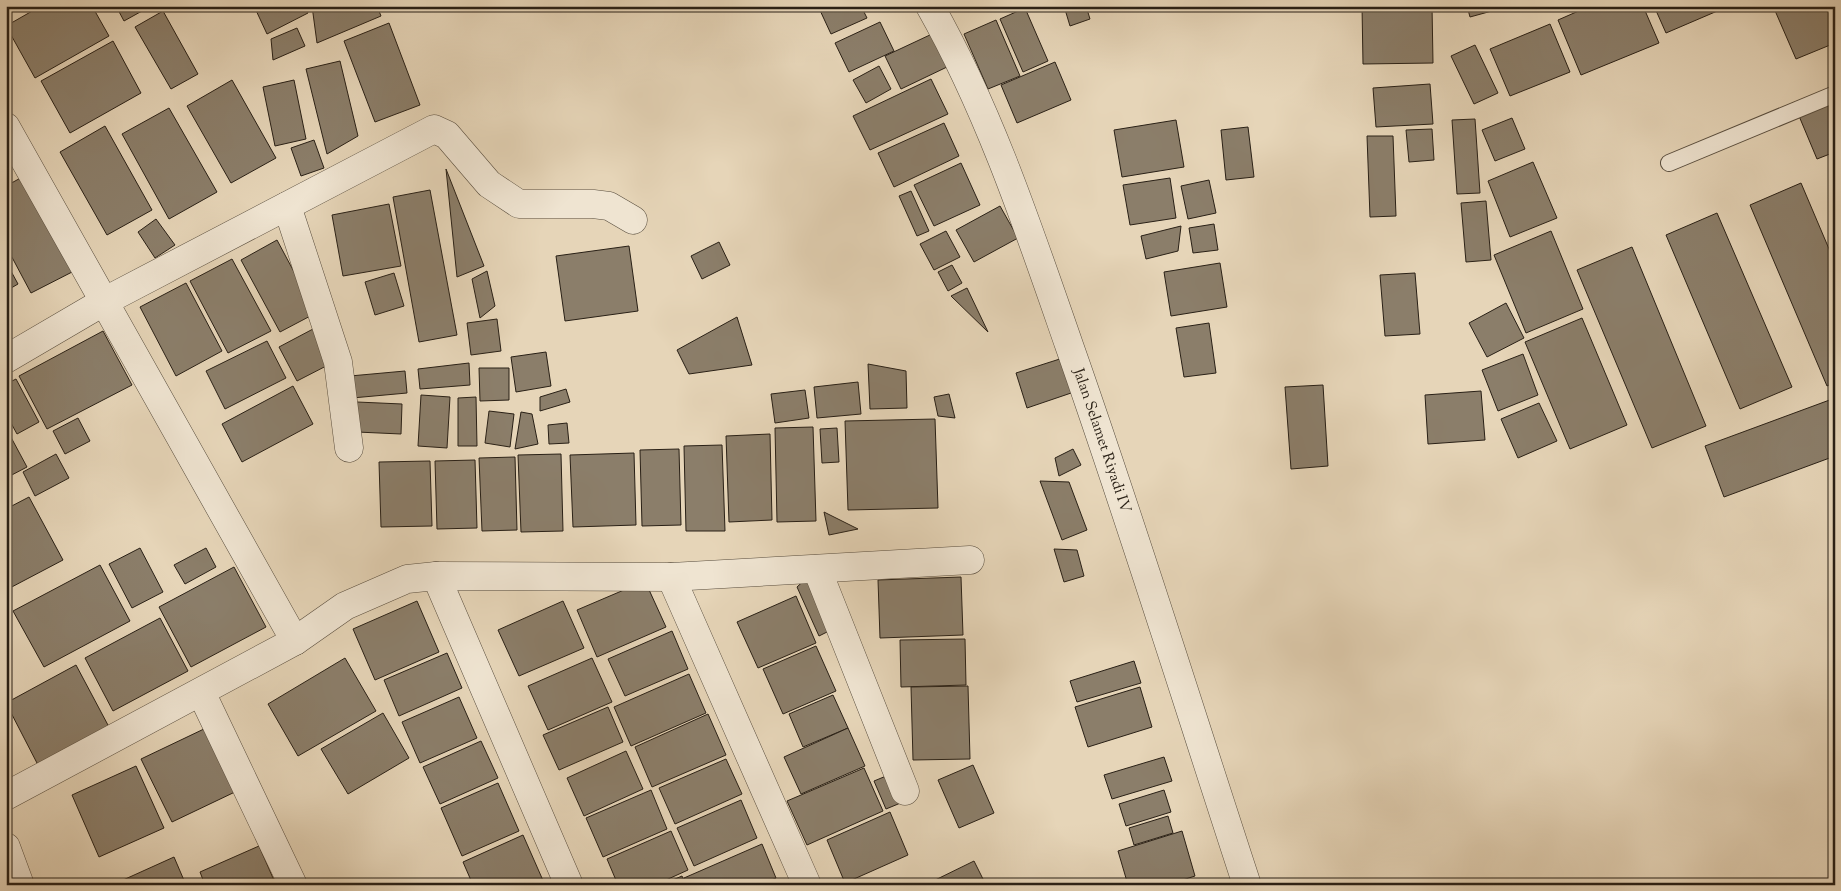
<svg xmlns="http://www.w3.org/2000/svg" width="1841" height="891" viewBox="0 0 1841 891" font-family="'Sorts Mill Goudy',serif">
<rect width="100%" height="100%" fill="#e6d5b8"/>
<filter id="stains"><feTurbulence type="fractalNoise" baseFrequency=".004" numOctaves="4"/><feColorMatrix values="0 0 0 0 .2 0 0 0 0 .09 0 0 0 0 .02 0 0 0 .5 -.17"/></filter>
<radialGradient id="worn" r=".72"><stop offset=".6" stop-color="#630" stop-opacity="0"/><stop offset="1" stop-color="#630" stop-opacity=".3"/></radialGradient>
<g fill="#8b7e6a" stroke="#292016">
<polygon points="41,6 92,6 109,36 35,78 6,26"/>
<polygon points="116,6 151,6 124,21"/>
<polygon points="254,6 305,6 308,13 267,34"/>
<polygon points="312,6 377,6 381,16 317,43"/>
<polygon points="818,6 861,6 867,18 831,34"/>
<polygon points="869,6 881,6 871,11"/>
<polygon points="1064,6 1086,6 1090,19 1070,26"/>
<polygon points="1362,6 1432,6 1433,63 1363,64"/>
<polygon points="1467,6 1510,6 1470,17"/>
<polygon points="1590,6 1643,6 1659,43 1581,75 1558,20"/>
<polygon points="1654,6 1729,6 1666,33"/>
<polygon points="1773,6 1835,6 1835,43 1796,59"/>
<polygon points="1025,8 1048,61 1023,72 1000,19"/>
<polygon points="163,11 198,74 171,89 135,27"/>
<polygon points="996,20 1020,76 988,89 964,34"/>
<polygon points="880,22 894,51 849,72 835,43"/>
<polygon points="389,23 420,105 375,122 344,41"/>
<polygon points="1550,24 1570,72 1510,96 1490,49"/>
<polygon points="297,28 305,46 273,60 271,39"/>
<polygon points="932,34 947,67 901,89 885,56"/>
<polygon points="113,41 141,93 70,133 41,81"/>
<polygon points="1475,45 1498,93 1474,104 1451,56"/>
<polygon points="340,61 358,136 327,154 306,69"/>
<polygon points="1055,62 1071,100 1017,123 1001,85"/>
<polygon points="879,66 891,89 866,103 853,80"/>
<polygon points="931,79 948,114 870,150 853,116"/>
<polygon points="232,80 276,158 231,183 187,106"/>
<polygon points="294,80 306,139 275,146 263,87"/>
<polygon points="1430,84 1433,124 1376,127 1373,88"/>
<polygon points="1835,101 1835,152 1817,159 1799,116"/>
<polygon points="169,108 217,192 169,219 122,134"/>
<polygon points="1512,118 1525,149 1495,161 1482,130"/>
<polygon points="1475,119 1480,193 1457,194 1452,120"/>
<polygon points="1176,120 1184,167 1122,177 1114,130"/>
<polygon points="944,123 959,156 894,187 878,153"/>
<polygon points="105,126 152,210 107,235 60,152"/>
<polygon points="1248,127 1254,177 1226,180 1221,130"/>
<polygon points="1432,129 1434,160 1409,162 1406,130"/>
<polygon points="1367,136 1393,136 1396,216 1370,217"/>
<polygon points="314,140 324,168 301,176 291,148"/>
<polygon points="6,142 16,161 6,166"/>
<polygon points="1533,162 1557,218 1510,237 1488,181"/>
<polygon points="961,163 980,205 934,226 914,185"/>
<polygon points="446,169 484,266 457,277"/>
<polygon points="26,175 76,270 31,293 6,246 6,186"/>
<polygon points="1170,178 1176,218 1130,225 1123,185"/>
<polygon points="1209,180 1216,213 1188,219 1181,186"/>
<polygon points="1801,183 1835,263 1835,382 1827,386 1750,205"/>
<polygon points="430,190 457,335 419,342 393,197"/>
<polygon points="911,191 929,231 917,236 899,196"/>
<polygon points="1486,201 1491,260 1466,262 1461,203"/>
<polygon points="389,204 401,266 343,276 332,215"/>
<polygon points="1000,206 1018,238 974,262 956,230"/>
<polygon points="1717,213 1792,387 1740,409 1666,235"/>
<polygon points="156,219 175,245 155,258 138,232"/>
<polygon points="1214,224 1218,250 1193,253 1189,228"/>
<polygon points="1181,226 1178,251 1146,259 1141,236"/>
<polygon points="946,231 960,257 934,270 920,244"/>
<polygon points="1551,231 1583,309 1526,333 1494,255"/>
<polygon points="277,240 316,313 280,332 241,260"/>
<polygon points="719,242 730,265 702,279 691,256"/>
<polygon points="629,246 638,311 565,321 556,256"/>
<polygon points="1632,247 1706,426 1652,448 1577,270"/>
<polygon points="232,259 271,331 228,353 190,281"/>
<polygon points="6,262 18,284 6,291"/>
<polygon points="1220,263 1227,307 1171,316 1164,272"/>
<polygon points="952,265 962,283 948,291 938,272"/>
<polygon points="487,271 495,306 480,318 472,279"/>
<polygon points="394,273 404,306 375,315 365,282"/>
<polygon points="1415,273 1420,334 1385,336 1380,275"/>
<polygon points="186,283 222,351 176,376 140,307"/>
<polygon points="967,288 988,332 951,296"/>
<polygon points="1506,303 1524,338 1487,357 1469,323"/>
<polygon points="737,317 752,365 689,374 677,350"/>
<polygon points="1582,318 1627,425 1570,449 1525,342"/>
<polygon points="497,319 501,351 471,355 467,323"/>
<polygon points="1209,323 1216,373 1184,377 1176,328"/>
<polygon points="313,329 332,363 297,381 279,347"/>
<polygon points="103,331 132,385 47,429 19,376"/>
<polygon points="267,341 286,378 225,409 206,371"/>
<polygon points="546,352 551,386 516,392 511,357"/>
<polygon points="1523,354 1538,395 1498,411 1482,370"/>
<polygon points="1066,357 1077,391 1027,408 1016,373"/>
<polygon points="469,363 470,385 420,389 418,369"/>
<polygon points="868,364 906,371 907,408 870,409"/>
<polygon points="479,368 509,368 509,400 480,401"/>
<polygon points="405,371 407,393 352,398 350,376"/>
<polygon points="16,379 39,422 17,434 6,414 6,384"/>
<polygon points="858,382 861,414 817,418 814,387"/>
<polygon points="1323,385 1328,466 1291,469 1285,387"/>
<polygon points="293,386 313,424 242,462 222,424"/>
<polygon points="566,389 570,402 540,411 540,397"/>
<polygon points="805,390 809,418 775,423 771,394"/>
<polygon points="1481,391 1485,440 1428,444 1425,395"/>
<polygon points="949,394 955,418 938,416 934,397"/>
<polygon points="421,395 450,397 447,448 418,446"/>
<polygon points="476,397 477,446 458,446 458,398"/>
<polygon points="1835,398 1835,456 1724,497 1705,446"/>
<polygon points="357,402 402,404 401,434 357,432"/>
<polygon points="1539,403 1557,441 1518,458 1501,419"/>
<polygon points="489,411 514,414 510,447 485,443"/>
<polygon points="521,412 532,414 538,444 515,449"/>
<polygon points="78,418 90,441 65,454 53,431"/>
<polygon points="935,419 938,508 848,510 845,421"/>
<polygon points="567,423 569,443 549,444 548,425"/>
<polygon points="813,427 816,521 777,522 775,428"/>
<polygon points="6,428 27,467 6,478"/>
<polygon points="837,428 839,462 822,463 820,429"/>
<polygon points="770,434 772,520 729,522 726,436"/>
<polygon points="722,445 725,531 686,531 684,446"/>
<polygon points="679,449 681,525 642,526 640,450"/>
<polygon points="1073,449 1081,465 1059,476 1055,458"/>
<polygon points="634,453 636,525 573,527 570,455"/>
<polygon points="56,454 69,478 35,496 23,472"/>
<polygon points="561,454 563,531 521,532 518,455"/>
<polygon points="515,457 517,530 482,531 479,458"/>
<polygon points="475,460 477,528 437,529 435,461"/>
<polygon points="430,461 432,526 381,527 379,462"/>
<polygon points="1040,481 1069,482 1087,530 1062,540"/>
<polygon points="29,497 63,560 6,590 6,509"/>
<polygon points="824,512 858,529 829,535"/>
<polygon points="140,548 163,592 132,608 109,564"/>
<polygon points="206,548 216,567 185,584 174,565"/>
<polygon points="1054,549 1077,550 1084,576 1064,582"/>
<polygon points="100,565 130,621 44,667 13,611"/>
<polygon points="234,567 266,627 191,667 159,607"/>
<polygon points="810,575 835,628 819,636 797,587"/>
<polygon points="961,577 963,635 880,638 878,580"/>
<polygon points="645,581 666,627 597,657 577,610"/>
<polygon points="796,596 816,643 758,668 737,622"/>
<polygon points="417,601 439,652 375,680 353,629"/>
<polygon points="563,601 584,648 519,676 498,630"/>
<polygon points="160,618 188,671 113,711 85,658"/>
<polygon points="672,631 688,669 625,696 608,659"/>
<polygon points="965,639 966,685 901,687 900,640"/>
<polygon points="816,646 836,691 783,714 763,669"/>
<polygon points="447,653 462,688 399,716 384,680"/>
<polygon points="345,658 376,711 298,756 268,704"/>
<polygon points="592,658 612,702 548,730 528,686"/>
<polygon points="1134,661 1141,683 1077,702 1070,681"/>
<polygon points="76,665 109,727 38,765 6,703"/>
<polygon points="689,674 706,713 631,746 614,707"/>
<polygon points="968,686 970,759 913,760 911,687"/>
<polygon points="1140,687 1152,727 1088,747 1075,707"/>
<polygon points="833,695 848,728 803,747 789,714"/>
<polygon points="459,697 477,738 420,763 402,722"/>
<polygon points="608,707 623,742 559,770 543,735"/>
<polygon points="383,713 409,758 348,794 321,749"/>
<polygon points="708,714 726,755 652,787 635,747"/>
<polygon points="206,728 237,791 172,822 141,759"/>
<polygon points="848,728 865,766 801,794 784,757"/>
<polygon points="481,741 498,778 440,804 423,767"/>
<polygon points="626,751 643,789 584,816 567,778"/>
<polygon points="1164,757 1172,781 1112,799 1104,775"/>
<polygon points="726,759 742,794 675,824 659,788"/>
<polygon points="973,765 994,813 959,828 938,780"/>
<polygon points="136,766 164,828 99,857 72,795"/>
<polygon points="864,768 883,811 807,845 787,801"/>
<polygon points="891,774 903,802 886,809 874,781"/>
<polygon points="498,783 519,831 462,856 441,808"/>
<polygon points="651,790 667,829 603,857 586,818"/>
<polygon points="1164,790 1171,812 1126,826 1119,804"/>
<polygon points="741,800 757,838 694,866 677,828"/>
<polygon points="890,812 908,855 845,883 827,840"/>
<polygon points="1168,816 1173,833 1134,845 1129,828"/>
<polygon points="671,831 688,870 655,885 618,885 607,859"/>
<polygon points="1182,831 1195,876 1167,885 1128,885 1118,851"/>
<polygon points="523,835 545,885 473,885 463,862"/>
<polygon points="762,844 776,878 761,885 687,885 684,878"/>
<polygon points="259,846 276,885 205,885 200,872"/>
<polygon points="174,857 186,885 112,885"/>
<polygon points="974,861 986,885 925,885"/>
<polygon points="682,876 686,885 661,885"/>
</g>
<g fill="none" stroke-linecap="round" stroke-linejoin="round">
<defs>
<polyline id="service" points="1669,163 1835,94"/>
<g id="minor">
<path id="s1" d="M930 6C990 112 1029 230 1069 345 1132 524 1188 705 1247 885"/>
<polyline points="6,127 295,641"/>
<polyline points="287,206 338,362 349,448"/>
<polyline points="6,359 105,301 434,129 447,135 489,184 519,204 593,204 609,206 633,220"/>
<polyline points="817,569 905,791"/>
<polyline points="436,576 569,885"/>
<polyline points="671,577 807,885"/>
<polyline points="201,692 293,885"/>
<polyline points="6,796 295,641 345,606 407,579 436,576 671,577 970,560"/>
<polyline points="6,847 20,885"/>
</g>
</defs>
<use href="#service" stroke="#584d3e" stroke-width="18"/>
<use href="#minor" stroke="#584d3e" stroke-width="29"/>
<use href="#service" stroke="#efe4d1" stroke-width="16"/>
<use href="#minor" stroke="#efe4d1" stroke-width="28"/>
</g>
<g text-anchor="middle" dominant-baseline="central" stroke-width="4" stroke-linejoin="round" paint-order="stroke">
<g font-size="15" fill="#292016" stroke="#efe4d1">
<text stroke="none"><textPath href="#s1" startOffset="468">Jalan Selamet Riyadi IV</textPath></text>
</g>
</g>
<rect width="1841" height="891" fill="none" stroke="#e6d5b8" stroke-width="25"/>
<rect x="8" y="8" width="1826" height="876" fill="none" stroke="#292016" stroke-width="2.5"/>
<rect x="12" y="12" width="1816" height="866" fill="none" stroke="#292016"/>
<rect width="100%" height="100%" filter="url(#stains)"/>
<rect width="100%" height="100%" fill="url(#worn)"/>
</svg>
